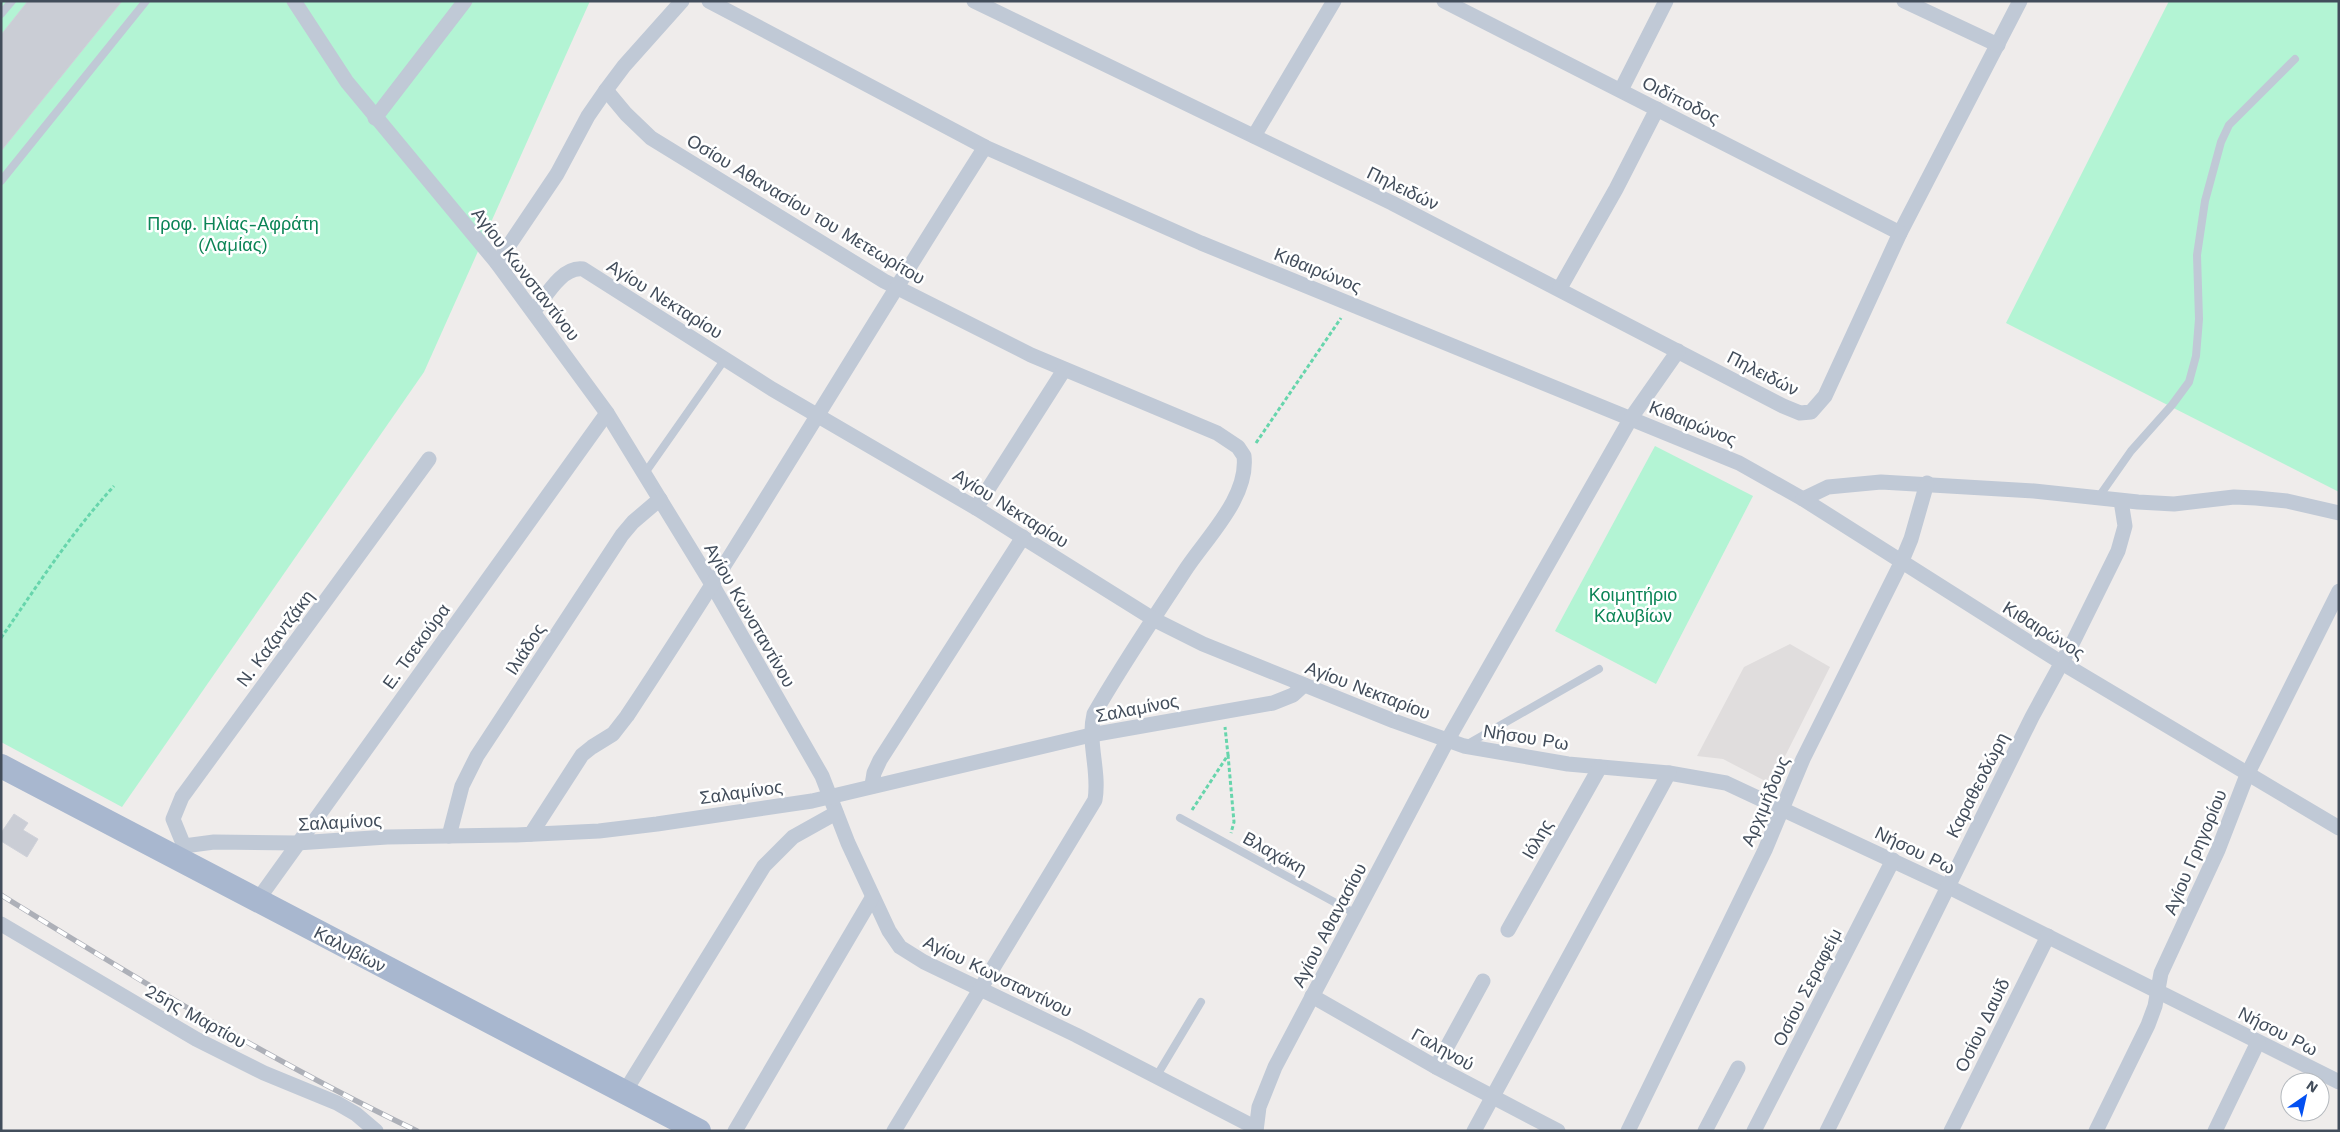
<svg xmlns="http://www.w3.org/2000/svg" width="2340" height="1132" viewBox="0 0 2340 1132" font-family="'Work Sans',sans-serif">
<rect width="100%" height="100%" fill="#efeceb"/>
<polygon fill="#e0dddd" points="1790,644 1830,667 1771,784 1723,759 1697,756 1744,667"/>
<g fill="#b3f4d4">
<polygon points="1,1 590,1 424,372 122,807 1,742"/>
<polygon points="2169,1 2339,1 2339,492 2006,323"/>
<polygon points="1655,446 1753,496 1656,684 1555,631"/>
</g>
<g fill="#cacdd5" stroke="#cfd1d9">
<polygon points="28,1 122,1 1,151 1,35"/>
<polygon points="14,814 28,823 23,830 38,839 27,857 1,841 1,833"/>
</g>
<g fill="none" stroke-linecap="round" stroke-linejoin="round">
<g stroke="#67d5ac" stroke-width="3" stroke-dasharray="4 2.5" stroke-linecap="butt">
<polyline points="1256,443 1341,318"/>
<path d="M1 638C37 586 71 533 114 486"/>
<polyline points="1228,755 1234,822 1231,833"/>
<polyline points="1192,810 1228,755 1225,727"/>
</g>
<g stroke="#c0c9d6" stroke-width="8">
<polyline points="1,14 12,1"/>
<polyline points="1,181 146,1"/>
<polyline points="645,473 725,359"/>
<polyline points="2098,498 2131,451 2172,405 2189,382 2196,356 2199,319 2197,255 2205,201 2221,142 2229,125 2295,59"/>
<polyline points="1466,745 1599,669"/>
<polyline points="1180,818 1356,914"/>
<polyline points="1156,1077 1201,1002"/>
</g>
<g stroke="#c0c9d6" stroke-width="15">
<polyline points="294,1 347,82 497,263 607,413 713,586 822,776 848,843 889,931 900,947 924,962 1076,1035 1256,1128"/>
<polyline points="709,1 985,147 1201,243 1739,463 1803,499 2062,663 2339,828"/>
<polyline points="974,1 1392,203 1783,406 1800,413 1811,412 1825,396 1900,233 2020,1"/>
<polyline points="1444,1 1900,233"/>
<polyline points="1904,1 1998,45"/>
<path d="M606 90 626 114 651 138 884 281 1031 355 1217 433 1238 447 1244 456C1249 498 1205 539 1184 572 1154 618 1122 665 1094 714 1087 743 1100 771 1095 800L894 1131"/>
<polyline points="1621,90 1666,1"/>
<polyline points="375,118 465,1"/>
<polyline points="1254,136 1334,1"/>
<polyline points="497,263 557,174 588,116 606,90 624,66 682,1"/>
<polyline points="1560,288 1616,189 1657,109"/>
<path d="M534 311C546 296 562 266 583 269L772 389 976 508 1155 620 1203 644 1394 721 1464 746 1568 764 1669 773 1726 783 1947 886 2339 1082"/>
<polyline points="1803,499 1828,487 1881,482 2034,491 2138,502 2174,504 2234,497 2256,498 2287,501 2339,513"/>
<polyline points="976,508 1064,370"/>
<polyline points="872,785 874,773 880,760 1023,537"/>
<path d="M531 834 582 755 592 747 613 734 627 716C751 529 864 336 985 147"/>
<polyline points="449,836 462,786 477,756 622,535 633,522 660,499"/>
<polyline points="184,846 173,819 182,797 429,459"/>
<polyline points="178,859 184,846 214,842 297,843 387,837 516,835 599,831 657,824 812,801 1091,735 1273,703 1293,695 1304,685"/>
<polyline points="257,901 607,413"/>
<polyline points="1,924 196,1039 264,1073 337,1103 356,1114 376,1131"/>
<polyline points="1508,930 1600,767"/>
<polyline points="1312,996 1436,1067 1558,1131"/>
<polyline points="1436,1067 1483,981"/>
<polyline points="624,1093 764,866 793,837 836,813"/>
<polyline points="735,1131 872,898"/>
<polyline points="1256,1131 1259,1107 1275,1067 1447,741 1631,418 1678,351"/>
<polyline points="1474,1131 1669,773"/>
<polyline points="1628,1131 1765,850 1803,759 1901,563 1911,539 1927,483"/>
<polyline points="1705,1131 1738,1068"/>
<polyline points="1754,1131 1893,860"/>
<polyline points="1827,1131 2032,717 2073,642 2118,551 2125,526 2121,501"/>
<polyline points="1951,1131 2048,936"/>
<polyline points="2096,1131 2148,1025 2155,1006 2161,973 2218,850 2247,775 2339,591"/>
<polyline points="2215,1131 2258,1042"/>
</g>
<polyline stroke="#a8b7cf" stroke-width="24" points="1,766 699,1131"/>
<defs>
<path id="rail" d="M1 895C137 979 273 1062 417 1131"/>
</defs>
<use href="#rail" stroke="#adb0b8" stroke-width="5.5"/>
<use href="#rail" stroke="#fff" stroke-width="4" stroke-dasharray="11" stroke-linecap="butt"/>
</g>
<g text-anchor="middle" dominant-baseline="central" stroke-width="5" stroke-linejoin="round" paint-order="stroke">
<g font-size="18" fill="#424d5b" stroke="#fff">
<text transform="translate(1681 100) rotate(27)">Οιδίποδος</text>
<text transform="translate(1403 188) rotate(26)">Πηλειδών</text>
<text transform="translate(806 209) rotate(31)">Οσίου Αθανασίου του Μετεωρίτου</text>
<text transform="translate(1318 270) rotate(22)">Κιθαιρώνος</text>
<text transform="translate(526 274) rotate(52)">Αγίου Κωνσταντίνου</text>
<text transform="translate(665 299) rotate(32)">Αγίου Νεκταρίου</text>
<text transform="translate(1763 373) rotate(27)">Πηλειδών</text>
<text transform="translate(1693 423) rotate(22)">Κιθαιρώνος</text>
<text transform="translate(1011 508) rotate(32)">Αγίου Νεκταρίου</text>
<text transform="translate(750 615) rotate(60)">Αγίου Κωνσταντίνου</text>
<text transform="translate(2044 630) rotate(32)">Κιθαιρώνος</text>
<text transform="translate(275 638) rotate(-53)">Ν. Καζαντζάκη</text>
<text transform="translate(416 646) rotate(-54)">Ε. Τσεκούρα</text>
<text transform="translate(525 649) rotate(-57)">Ιλιάδος</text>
<text transform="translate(1368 690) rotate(21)">Αγίου Νεκταρίου</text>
<text transform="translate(1137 708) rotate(-11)">Σαλαμίνος</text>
<text transform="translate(1526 737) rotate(9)">Νήσου Ρω</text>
<text transform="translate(1977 785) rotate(-63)">Καραθεοδώρη</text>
<text transform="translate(741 792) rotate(-8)">Σαλαμίνος</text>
<text transform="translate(1765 801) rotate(-67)">Αρχιμήδους</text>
<text transform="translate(340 822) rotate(-3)">Σαλαμίνος</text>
<text transform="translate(1537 839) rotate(-60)">Ιόλης</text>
<text transform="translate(1915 850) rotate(26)">Νήσου Ρω</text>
<text transform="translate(2195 852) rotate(-67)">Αγίου Γρηγορίου</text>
<text transform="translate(1275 853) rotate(29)">Βλαχάκη</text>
<text transform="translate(1329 925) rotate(-62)">Αγίου Αθανασίου</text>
<text transform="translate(350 949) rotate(28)">Καλυβίων</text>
<text transform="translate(998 976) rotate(26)">Αγίου Κωνσταντίνου</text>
<text transform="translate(1807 987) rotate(-63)">Οσίου Σεραφείμ</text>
<text transform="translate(196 1016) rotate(29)">25ης Μαρτίου</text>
<text transform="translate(1982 1025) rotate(-64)">Οσίου Δαυίδ</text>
<text transform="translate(2278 1031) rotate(27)">Νήσου Ρω</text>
<text transform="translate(1443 1049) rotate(29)">Γαληνού</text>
</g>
<g font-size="18" fill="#0b8456" stroke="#fff">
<text x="233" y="223">Προφ. Ηλίας-Αφράτη<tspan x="233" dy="21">(Λαμίας)</tspan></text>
<text x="1633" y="594">Κοιμητήριο<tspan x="1633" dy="21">Καλυβίων</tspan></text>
</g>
</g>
<rect width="2340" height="1132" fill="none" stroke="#424d5b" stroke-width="5"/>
<g transform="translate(2305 1097) rotate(34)"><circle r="24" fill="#ffffff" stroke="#b3b8bd"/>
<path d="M0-4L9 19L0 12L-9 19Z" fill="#0350f1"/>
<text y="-8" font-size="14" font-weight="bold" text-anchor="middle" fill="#424d5b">N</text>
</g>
</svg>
